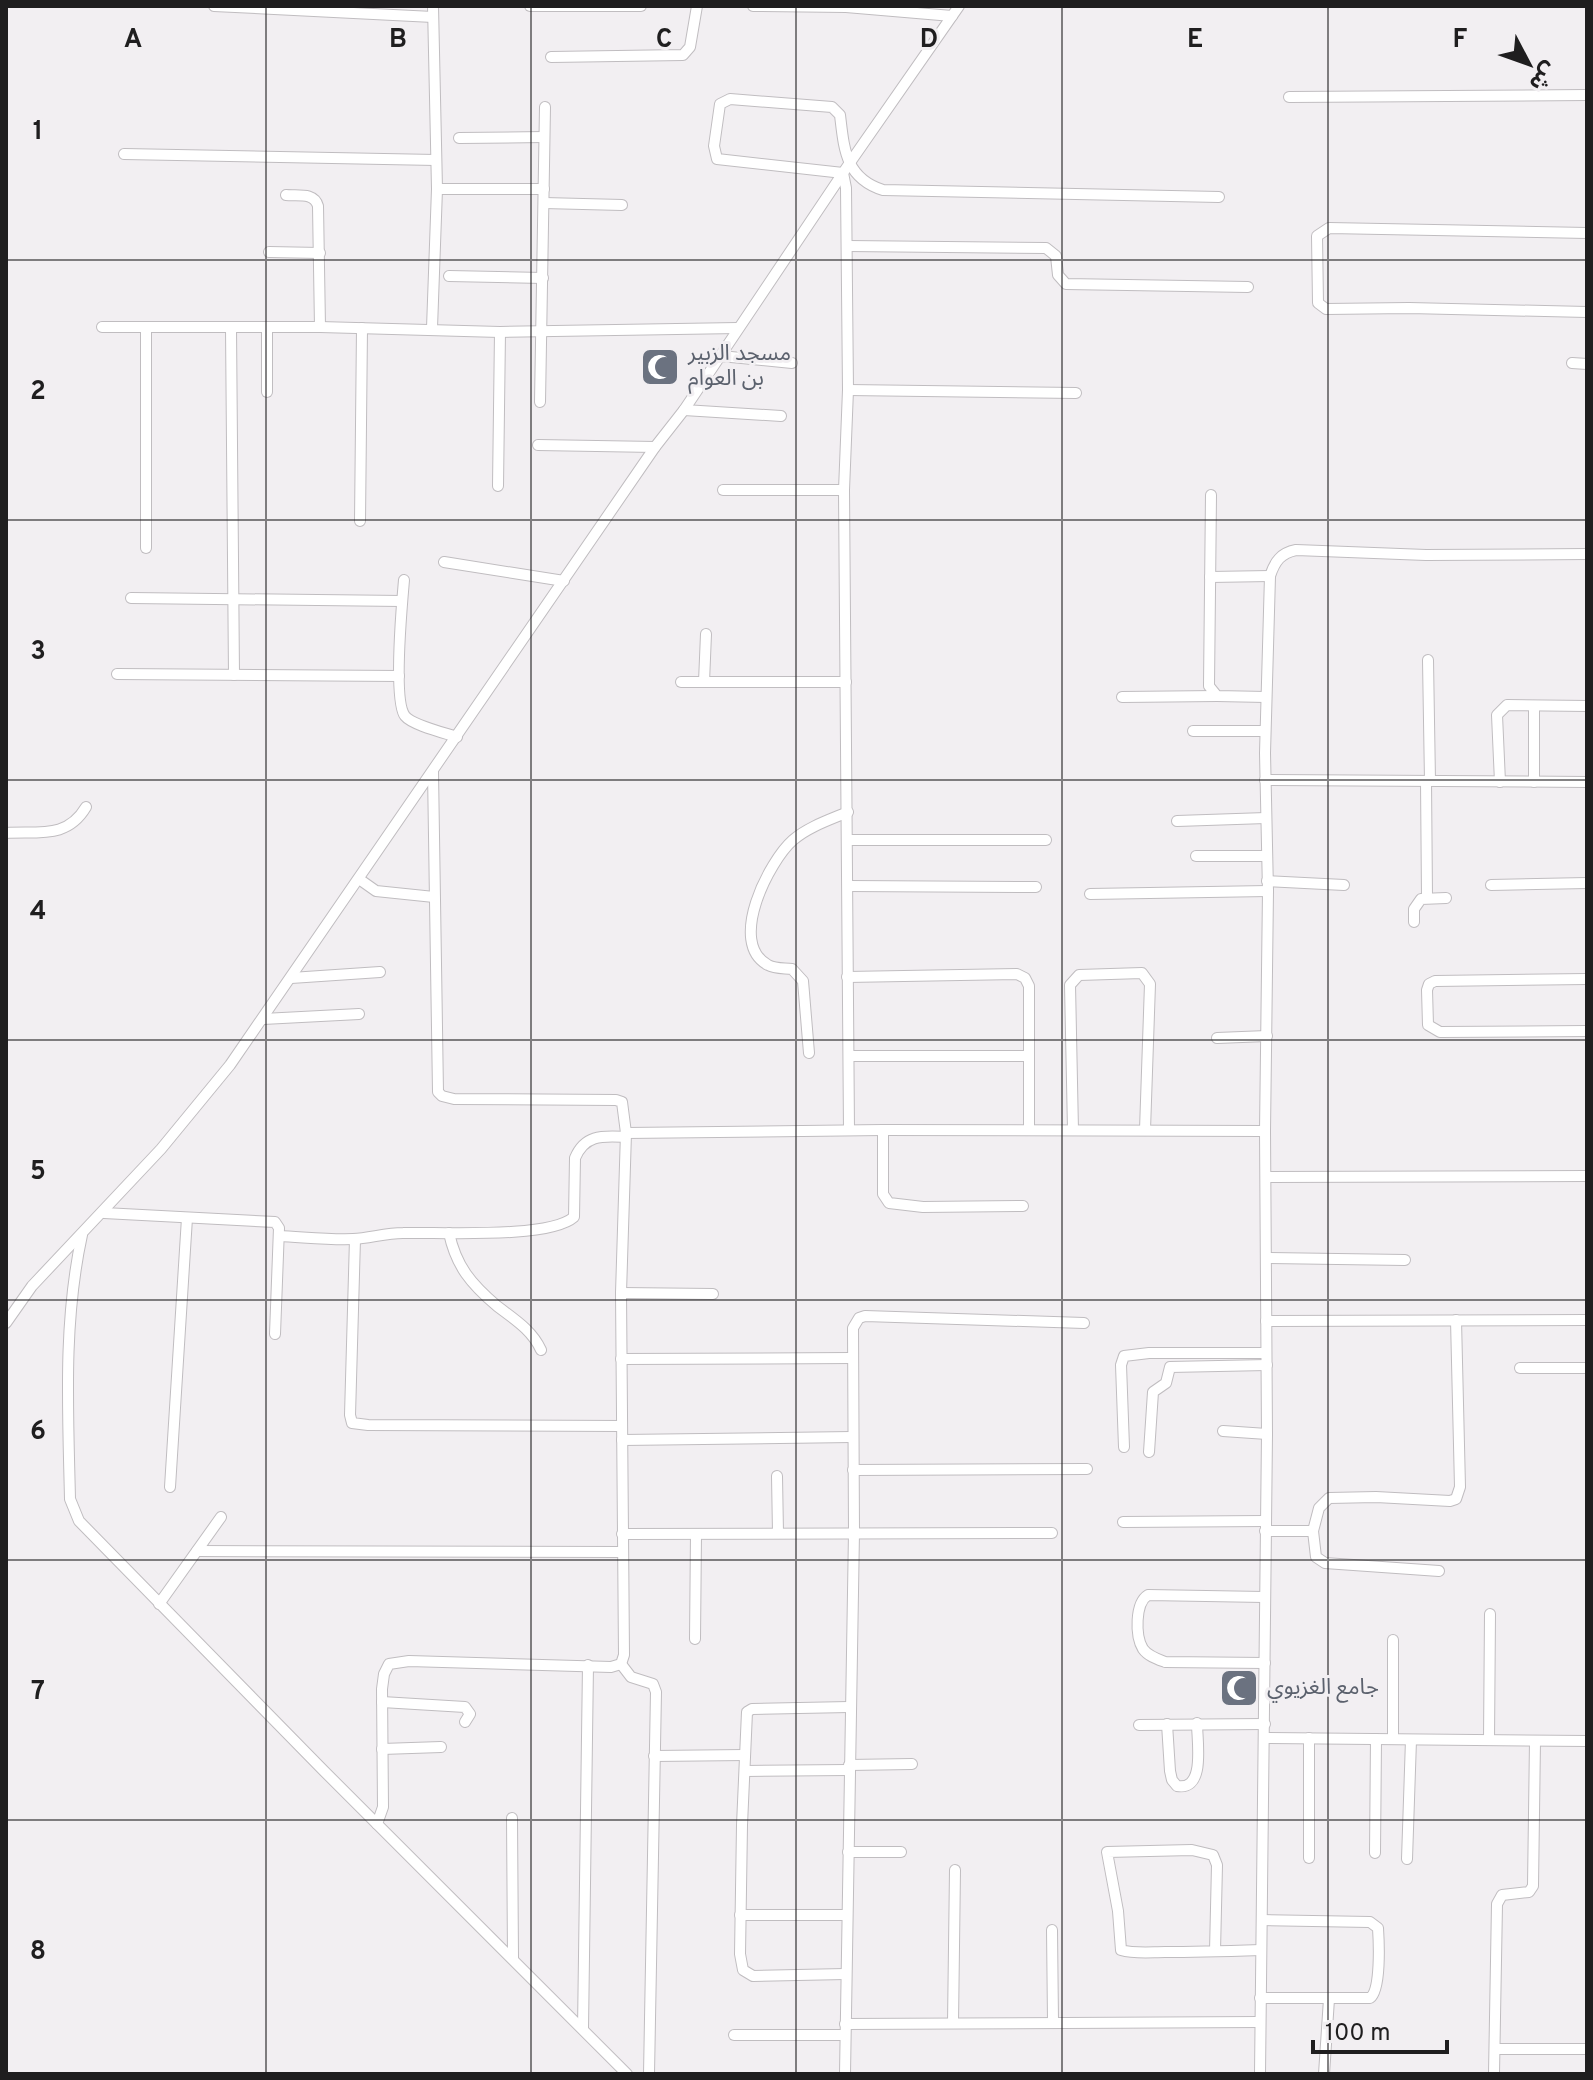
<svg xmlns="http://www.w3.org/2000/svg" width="1593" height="2080" viewBox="0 0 1593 2080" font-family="Overpass,'Noto Sans Arabic',sans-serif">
<rect width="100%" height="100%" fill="#f2eff2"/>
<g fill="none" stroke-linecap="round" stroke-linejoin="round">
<defs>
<g id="street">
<polyline points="214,6 433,17"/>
<polyline points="530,6 641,6"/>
<polyline points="753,6 846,7 952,16"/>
<polyline points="551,57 683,55 690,47 697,6"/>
<polyline points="1289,97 1587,95"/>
<polyline points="459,138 544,137"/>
<polyline points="124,154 436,160"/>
<polyline points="437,189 544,189"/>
<path d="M286 195C298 196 314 192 318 206L320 327"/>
<polyline points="544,203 622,205"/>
<polyline points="1587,233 1329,228 1317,236 1318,303 1326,309 1409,308 1587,312"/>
<polyline points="848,246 1046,248 1056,256 1058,275 1066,284 1248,287"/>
<polyline points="269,252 320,253"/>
<polyline points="449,276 543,278"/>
<polyline points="102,327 320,327 500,332 738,328"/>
<polyline points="267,327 267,392"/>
<polyline points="146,328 146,548"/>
<polyline points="231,328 234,675"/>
<polyline points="432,328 437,189 433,6"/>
<polyline points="721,356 792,363"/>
<polyline points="1572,363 1587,364"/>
<polyline points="848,390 1076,393"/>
<polyline points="540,402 545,107"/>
<polyline points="684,410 781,416"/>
<polyline points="538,445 655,447"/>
<polyline points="498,486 500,332"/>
<polyline points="723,490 844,490"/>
<polyline points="1211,495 1209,686 1217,696 1266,697"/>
<polyline points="360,521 362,328"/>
<polyline points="444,562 564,581"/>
<polyline points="1210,577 1270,576"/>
<path d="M404 580C402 603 393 701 405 716 412 725 445 733 457 737"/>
<polyline points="131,598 402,601"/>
<polyline points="1428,660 1430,781"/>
<polyline points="117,674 399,676"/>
<polyline points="681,682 846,682"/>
<polyline points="704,682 706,634"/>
<polyline points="1122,697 1217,696"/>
<polyline points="1193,731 1265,731"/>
<polyline points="1265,780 1587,782"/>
<polyline points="1426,781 1427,897"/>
<polyline points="1500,782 1497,715 1507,705 1587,706"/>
<polyline points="1534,782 1534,706"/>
<polyline points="1177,821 1266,818"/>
<path d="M6 833C39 831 67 839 86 807"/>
<polyline points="848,840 1046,840"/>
<polyline points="1196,856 1267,856"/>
<polyline points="359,879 376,891 434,897"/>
<polyline points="1267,881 1344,885"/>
<polyline points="1491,885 1587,883"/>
<polyline points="848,886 1036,887"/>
<polyline points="1090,894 1268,891"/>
<polyline points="1414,922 1414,909 1421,899 1446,898"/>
<polyline points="847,977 1017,974 1025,978 1029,986 1029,1130"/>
<polyline points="291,978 380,972"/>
<polyline points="1587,979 1435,981 1429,984 1427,990 1428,1025 1440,1032 1587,1031"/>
<polyline points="263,1019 359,1014"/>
<polyline points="1217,1038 1267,1036"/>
<path d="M809 1053 803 981 792 969C784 968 775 969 768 965 727 943 769 861 793 840 808 827 829 820 848 812"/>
<polyline points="849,1056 1029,1056"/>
<path d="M849 1130 844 490 848 390 846 188 843 173 717 159 714 146 720 104 730 99 832 107 840 115C844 148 845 178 883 190L1219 197"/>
<polyline points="883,1130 883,1194 889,1203 923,1207 1023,1206"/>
<polyline points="1073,1130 1070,985 1079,975 1142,973 1150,984 1145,1130"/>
<polyline points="626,1133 883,1130 1265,1131"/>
<polyline points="1266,1177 1587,1176"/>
<polyline points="104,1213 275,1222 279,1228 275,1334"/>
<path d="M449 1233C456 1266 471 1284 497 1306 514 1319 532 1330 541 1350"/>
<path d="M82 1235C63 1322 68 1410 70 1499L79 1521 324 1771 627 2074"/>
<path d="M279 1236C303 1237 329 1240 353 1239 370 1238 386 1233 403 1233 440 1232 549 1239 574 1217L575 1158C585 1134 603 1136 625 1137"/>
<polyline points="355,1239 350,1415 352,1423 368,1425 622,1426"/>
<polyline points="1266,1258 1405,1260"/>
<polyline points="621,1293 713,1294"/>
<polyline points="1266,1321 1587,1320"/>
<polyline points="6,1323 32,1286 161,1149 230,1065 655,447 684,410 849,164 959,6"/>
<polyline points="621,1359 852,1358"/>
<polyline points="1520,1368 1587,1368"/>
<polyline points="1223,1431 1267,1434"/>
<polyline points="622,1440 852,1437"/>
<polyline points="1124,1447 1121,1365 1124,1356 1149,1353 1266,1353"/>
<polyline points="1149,1452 1153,1392 1166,1383 1170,1367 1267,1365"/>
<polyline points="853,1470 1087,1469"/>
<polyline points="777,1476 778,1533"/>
<polyline points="170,1487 187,1218"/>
<polyline points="1123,1522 1265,1521"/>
<polyline points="1265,1531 1313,1531 1316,1557 1325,1563 1439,1571"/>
<polyline points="1313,1531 1319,1508 1329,1498 1376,1497 1450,1501 1456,1499 1460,1487 1456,1320"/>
<polyline points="622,1534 1052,1533"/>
<polyline points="197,1551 622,1552"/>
<path d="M1264 1597 1148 1595C1135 1603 1135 1636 1143 1649 1148 1656 1157 1659 1165 1662L1265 1663"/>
<polyline points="159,1604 221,1517"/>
<polyline points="695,1639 696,1534"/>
<polyline points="621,1664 631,1677 653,1684 656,1692 649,2074"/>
<polyline points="382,1702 465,1707 470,1714 465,1722"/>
<path d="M1167 1724 1170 1771 1172 1780 1177 1786C1206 1791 1197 1742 1197 1723"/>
<polyline points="1139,1725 1265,1724"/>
<polyline points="1265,1738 1587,1741"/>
<polyline points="1393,1739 1393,1640"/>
<polyline points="1489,1740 1490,1614"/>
<polyline points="382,1749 441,1747"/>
<polyline points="654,1756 745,1755"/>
<polyline points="849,1765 912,1764"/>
<polyline points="745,1771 848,1770"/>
<polyline points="512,1818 513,1958"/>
<polyline points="377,1824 383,1807 382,1689 384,1674 389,1664 409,1661 611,1667 621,1664 624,1655 621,1293 626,1133 622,1102 616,1100 454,1099 442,1096 438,1092 433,772"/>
<polyline points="848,1852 901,1852"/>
<polyline points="1375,1853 1376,1739"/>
<polyline points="1309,1858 1309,1738"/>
<polyline points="1407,1859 1411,1740"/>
<polyline points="740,1915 846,1915"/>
<polyline points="1052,1930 1053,2021"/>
<path d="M1215 1951 1217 1865 1213 1855 1192 1850 1107 1852 1118 1911 1121 1950C1135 1954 1151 1952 1165 1952 1197 1952 1229 1951 1261 1950"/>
<polyline points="845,1974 753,1976 743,1970 740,1954 742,1825 747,1712 752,1709 849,1707"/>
<path d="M1260 1998H1370C1381 1990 1379 1943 1378 1928L1370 1922 1262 1920"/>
<polyline points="953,2023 955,1870"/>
<polyline points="845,2024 1260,2022"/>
<polyline points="583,2029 588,1665"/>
<polyline points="734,2035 845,2035"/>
<polyline points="1496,2049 1587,2049"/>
<polyline points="845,2074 854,1532 853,1328 859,1318 865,1316 1084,1323"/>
<path d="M1260 2074 1267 1434 1265 1131 1268 891 1265 753 1270 576C1275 561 1281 553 1296 550L1426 555 1587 554"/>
<polyline points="1324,2074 1329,1999"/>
<polyline points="1494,2074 1497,1904 1502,1895 1529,1892 1533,1886 1535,1741"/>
</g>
</defs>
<use href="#street" stroke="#c0bdc0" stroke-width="12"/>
<use href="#street" stroke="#fff" stroke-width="10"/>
</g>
<path fill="none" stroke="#1f1e1f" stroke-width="2" stroke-opacity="0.55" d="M266 6V2074M531 6V2074M796 6V2074M1062 6V2074M1328 6V2074M6 260H1587M6 520H1587M6 780H1587M6 1040H1587M6 1300H1587M6 1560H1587M6 1820H1587"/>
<defs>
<symbol id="mosque-square" viewBox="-11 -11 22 22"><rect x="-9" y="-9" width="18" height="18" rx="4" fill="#6b7280" stroke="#f2eff2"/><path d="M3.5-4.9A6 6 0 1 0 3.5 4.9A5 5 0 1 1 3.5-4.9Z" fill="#fff"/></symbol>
</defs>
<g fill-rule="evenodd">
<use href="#mosque-square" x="638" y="345" width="44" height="44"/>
<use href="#mosque-square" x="1217" y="1666" width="44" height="44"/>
</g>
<g text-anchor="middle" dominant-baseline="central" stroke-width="6" stroke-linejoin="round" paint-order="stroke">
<g font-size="22" fill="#5b616d" stroke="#f2eff2" text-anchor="start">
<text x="688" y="354">مسجد الزبير<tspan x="688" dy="25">بن العوام</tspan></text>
<text x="1267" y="1688">جامع الغزيوي</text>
</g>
</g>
<g font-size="26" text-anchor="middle" font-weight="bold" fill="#1f1e1f" stroke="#f2eff2" stroke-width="6" stroke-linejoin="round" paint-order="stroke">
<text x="133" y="47">A</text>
<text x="398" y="47">B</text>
<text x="664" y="47">C</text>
<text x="929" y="47">D</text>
<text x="1195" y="47">E</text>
<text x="1460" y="47">F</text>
<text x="38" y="139">1</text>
<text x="38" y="399">2</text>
<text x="38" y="659">3</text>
<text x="38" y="919">4</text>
<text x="38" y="1179">5</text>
<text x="38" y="1439">6</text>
<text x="38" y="1699">7</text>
<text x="38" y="1959">8</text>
</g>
<rect width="1593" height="2080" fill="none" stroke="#1f1e1f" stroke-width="16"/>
<g transform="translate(1529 64) rotate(131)" stroke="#f2eff2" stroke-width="6" paint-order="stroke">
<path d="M0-6L14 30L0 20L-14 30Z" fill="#1f1e1f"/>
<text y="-12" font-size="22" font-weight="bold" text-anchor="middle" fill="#1f1e1f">ش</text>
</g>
<path d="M1313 2040v12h134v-12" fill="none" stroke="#1f1e1f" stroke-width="4"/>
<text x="1325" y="2040" font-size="24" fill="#1f1e1f" stroke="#f2eff2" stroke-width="6" paint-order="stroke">100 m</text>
</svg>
